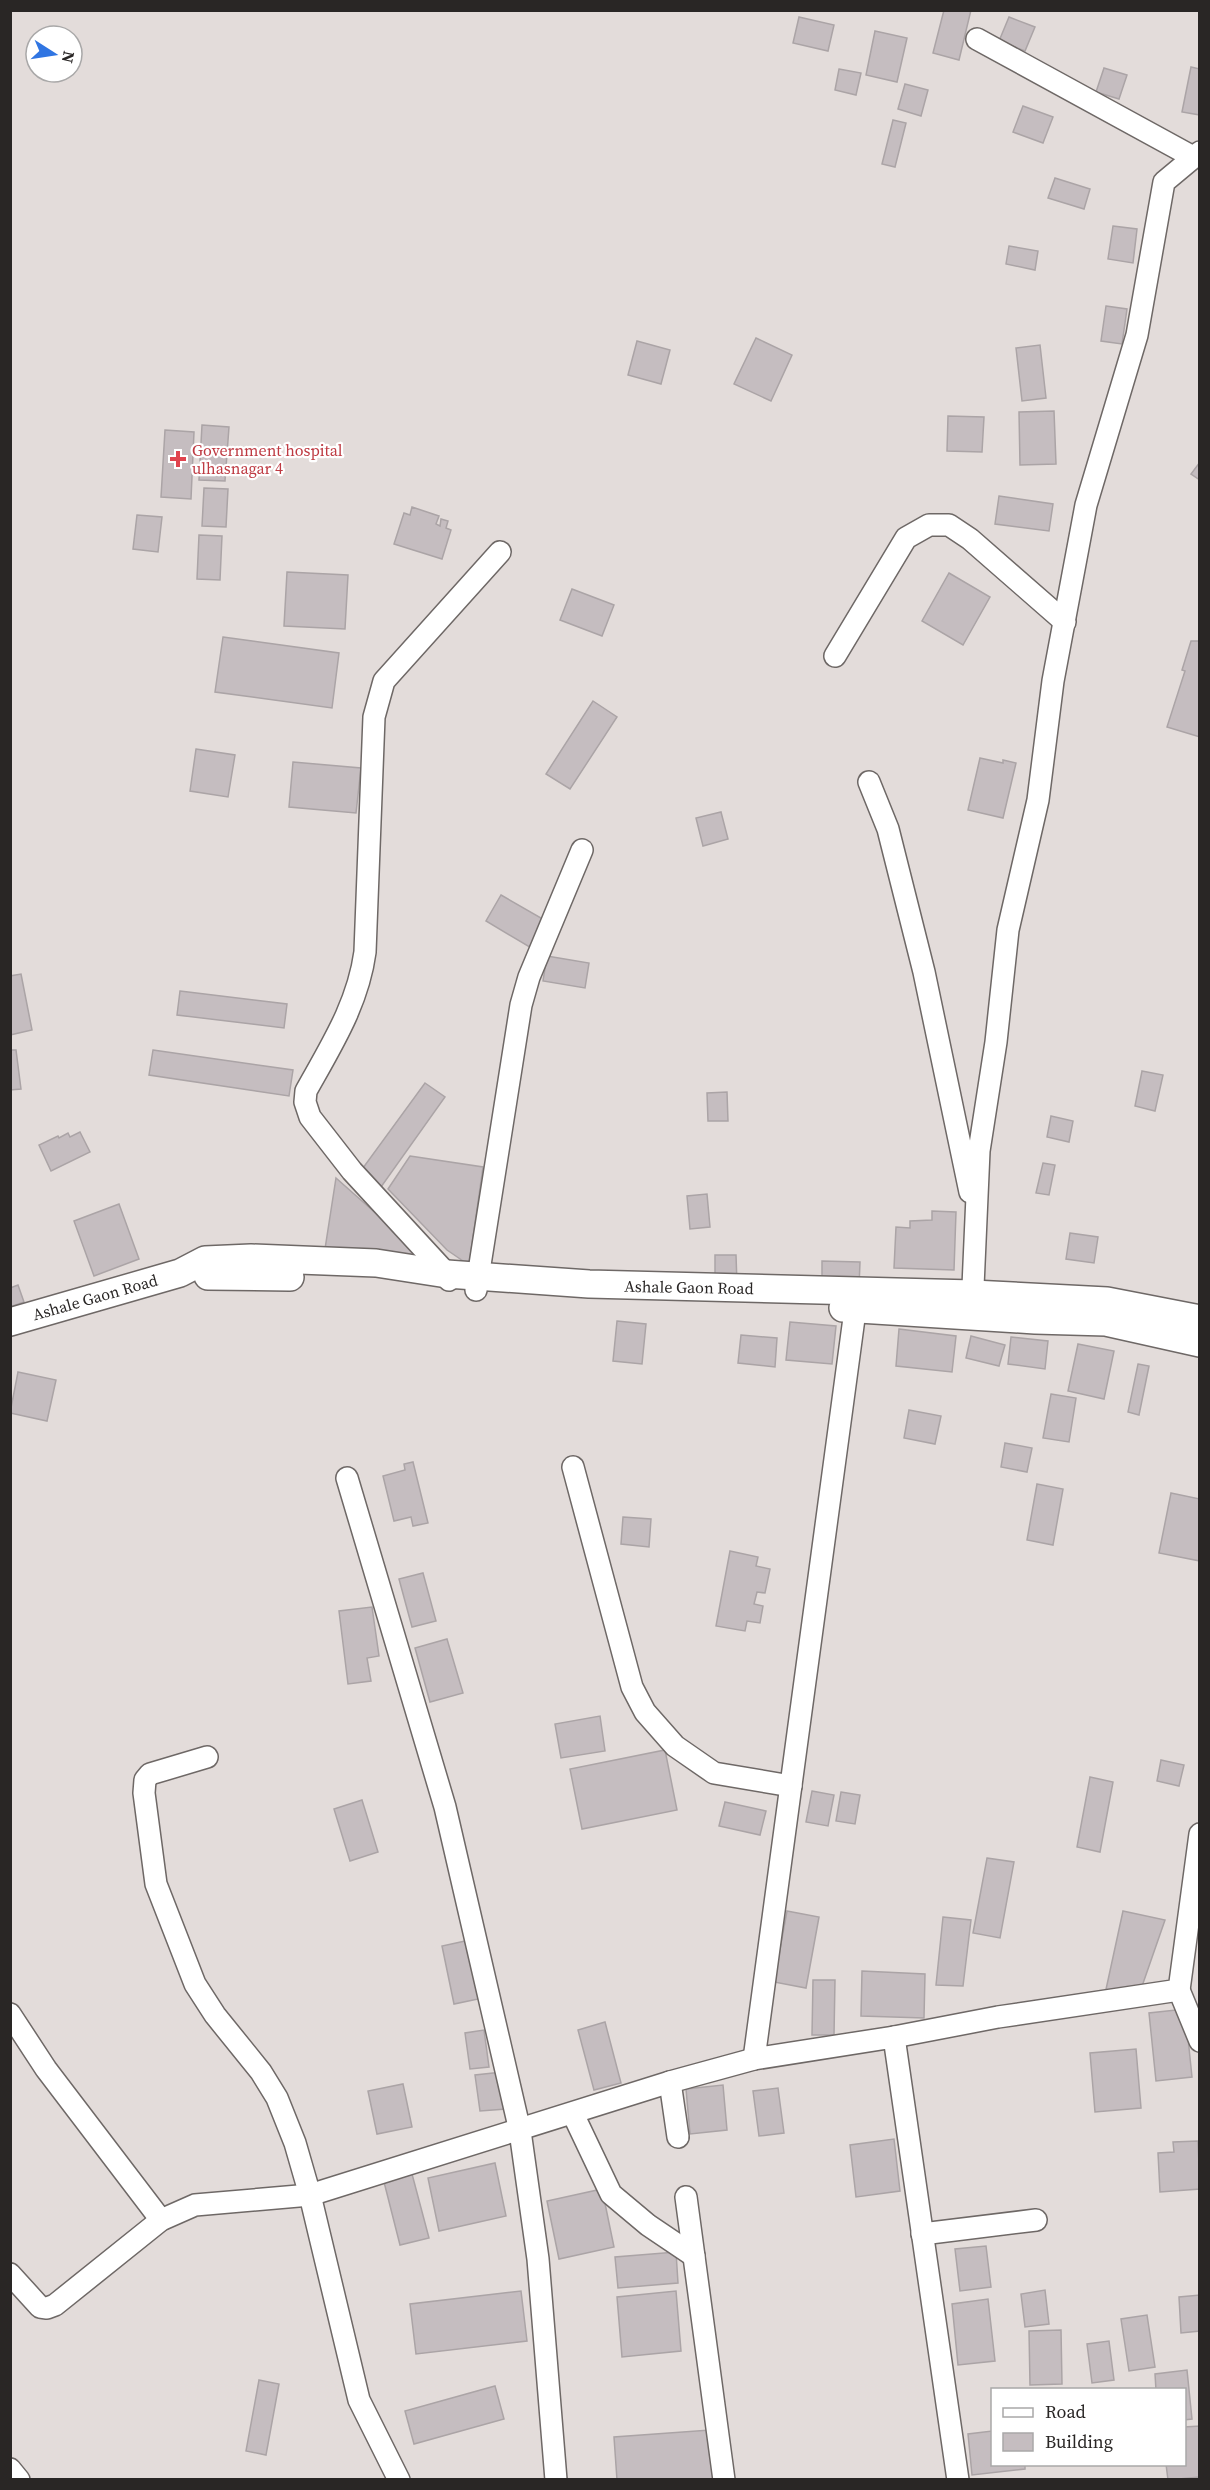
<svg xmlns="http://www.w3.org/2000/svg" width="1210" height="2490" viewBox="0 0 1210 2490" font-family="'Source Serif 4',serif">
<rect width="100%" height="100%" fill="#e3dcda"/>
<g fill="#c5bdc0" stroke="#aba4a6" stroke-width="1.5">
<polygon points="944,10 971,10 959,60 933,53"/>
<polygon points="799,17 834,25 828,51 793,43"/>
<polygon points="1009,17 1035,27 1025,51 999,41"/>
<polygon points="875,31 907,38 897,82 866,75"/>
<polygon points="1191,67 1200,69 1200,115 1182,112"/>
<polygon points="1104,68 1127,75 1119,99 1096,92"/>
<polygon points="839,69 861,73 856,95 835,90"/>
<polygon points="905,84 928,90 921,116 898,109"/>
<polygon points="1023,106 1053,117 1043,143 1013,132"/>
<polygon points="893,120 906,123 895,167 882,164"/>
<polygon points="1055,178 1090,189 1084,209 1048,198"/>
<polygon points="1113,226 1137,229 1133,263 1108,259"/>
<polygon points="1009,246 1038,251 1035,270 1006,264"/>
<polygon points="1106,306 1127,309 1122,344 1101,341"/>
<polygon points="756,338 792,355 771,401 734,384"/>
<polygon points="637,341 670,350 661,384 628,375"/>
<polygon points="1040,345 1046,398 1022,401 1016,348"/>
<polygon points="1054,411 1056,464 1020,465 1019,412"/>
<polygon points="948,416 984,417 982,452 947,451"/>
<polygon points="202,425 229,427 225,481 199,480"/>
<polygon points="165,430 194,432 191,499 161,497"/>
<polygon points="1200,462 1200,480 1191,474"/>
<polygon points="204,488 228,489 226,527 202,526"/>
<polygon points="999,496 1053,504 1049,531 995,524"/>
<polygon points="412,507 439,516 436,524 440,526 441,519 448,521 446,528 451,530 442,559 394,544 404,513 410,515"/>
<polygon points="137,515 162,517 158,552 133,549"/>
<polygon points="199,535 222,536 220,580 197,579"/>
<polygon points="287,572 348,575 345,629 284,626"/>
<polygon points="949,573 990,597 963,645 922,621"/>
<polygon points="572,589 614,605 602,636 560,620"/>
<polygon points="223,637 339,653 332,708 215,692"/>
<polygon points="1191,641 1200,641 1200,737 1167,727 1185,671 1182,670"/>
<polygon points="593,701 617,717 570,789 546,774"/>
<polygon points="196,749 235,755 228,797 190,791"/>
<polygon points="980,758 1003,763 1003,760 1016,763 1003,818 968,810"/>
<polygon points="293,762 361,768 356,813 289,807"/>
<polygon points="721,812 728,839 703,846 696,818"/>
<polygon points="501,895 548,922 533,949 486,921"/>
<polygon points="547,956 589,963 585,988 543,981"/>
<polygon points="21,974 32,1030 10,1035 10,976"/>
<polygon points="180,991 287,1004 284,1028 177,1015"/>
<polygon points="10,1050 16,1050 21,1089 10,1090"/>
<polygon points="153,1050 293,1070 289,1096 149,1075"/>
<polygon points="1142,1071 1163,1075 1155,1111 1135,1106"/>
<polygon points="425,1083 445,1097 381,1187 360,1172"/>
<polygon points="727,1092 728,1121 708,1121 707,1093"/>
<polygon points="1051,1116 1073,1121 1069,1142 1047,1137"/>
<polygon points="80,1132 90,1152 51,1171 39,1145 58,1136 59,1138 68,1133 70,1137"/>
<polygon points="410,1156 483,1167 469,1265 447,1250 388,1189"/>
<polygon points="1043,1163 1055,1165 1049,1195 1036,1193"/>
<polygon points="336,1178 415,1248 411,1266 325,1249"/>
<polygon points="707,1194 710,1227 690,1229 687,1196"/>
<polygon points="119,1204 139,1259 94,1276 74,1221"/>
<polygon points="932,1211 956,1212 954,1270 894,1268 896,1227 910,1228 910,1221 932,1220"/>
<polygon points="1070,1233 1098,1237 1094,1263 1066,1259"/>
<polygon points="715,1255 736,1255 737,1284 715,1285"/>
<polygon points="822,1261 860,1262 859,1287 822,1286"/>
<polygon points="18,1285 24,1302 10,1307 10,1288"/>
<polygon points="617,1321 646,1324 642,1364 613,1361"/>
<polygon points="790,1322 836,1326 832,1364 786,1360"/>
<polygon points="899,1329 956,1336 952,1372 896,1366"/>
<polygon points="741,1335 777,1338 775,1367 738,1363"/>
<polygon points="971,1336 1005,1345 999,1366 966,1358"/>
<polygon points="1011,1337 1048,1341 1045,1369 1008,1364"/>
<polygon points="1078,1344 1114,1351 1104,1399 1068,1391"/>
<polygon points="1138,1364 1149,1366 1139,1415 1128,1412"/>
<polygon points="18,1372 56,1380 47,1421 10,1413"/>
<polygon points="1051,1394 1076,1398 1069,1442 1043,1438"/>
<polygon points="909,1410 941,1416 935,1444 904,1438"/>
<polygon points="1005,1443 1032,1448 1027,1472 1001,1467"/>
<polygon points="413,1462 428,1523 413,1526 411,1517 394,1521 383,1476 405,1470 404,1464"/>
<polygon points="1037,1484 1063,1489 1053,1545 1027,1540"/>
<polygon points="1171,1493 1200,1499 1200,1561 1159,1553"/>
<polygon points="623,1517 651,1519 649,1547 621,1544"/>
<polygon points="730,1551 758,1557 756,1566 770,1569 765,1593 757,1592 754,1604 763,1606 760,1623 747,1621 745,1631 716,1626"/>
<polygon points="423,1573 436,1621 412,1627 399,1579"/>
<polygon points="372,1607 379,1656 367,1658 371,1681 348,1684 339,1611"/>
<polygon points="447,1639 463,1693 430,1702 415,1648"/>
<polygon points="600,1716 605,1751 561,1758 555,1724"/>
<polygon points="665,1750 677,1810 582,1829 570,1769"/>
<polygon points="1161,1760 1184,1765 1179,1786 1157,1781"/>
<polygon points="1090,1777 1113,1782 1100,1852 1077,1847"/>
<polygon points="812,1791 834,1795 828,1826 806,1822"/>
<polygon points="841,1792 860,1795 855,1824 836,1821"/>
<polygon points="362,1800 378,1852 350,1861 334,1809"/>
<polygon points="725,1802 766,1811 760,1835 719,1826"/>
<polygon points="987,1858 1014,1862 1000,1938 973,1933"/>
<polygon points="787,1911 819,1917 806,1988 774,1982"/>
<polygon points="1123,1911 1165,1920 1140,1992 1105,1994"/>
<polygon points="943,1917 971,1920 963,1986 936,1985"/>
<polygon points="470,1940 483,1998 454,2004 442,1946"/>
<polygon points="862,1971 925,1974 924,2018 861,2016"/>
<polygon points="813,1980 835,1980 834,2035 812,2035"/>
<polygon points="1185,2009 1192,2077 1156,2081 1149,2013"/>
<polygon points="605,2022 621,2083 594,2090 578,2030"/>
<polygon points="484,2030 489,2067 470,2069 465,2033"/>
<polygon points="1136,2049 1141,2108 1095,2112 1090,2053"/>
<polygon points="502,2072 506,2109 480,2111 475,2075"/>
<polygon points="403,2084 412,2127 377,2134 368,2091"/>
<polygon points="723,2085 727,2130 690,2134 686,2089"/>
<polygon points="778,2088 784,2133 759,2136 753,2091"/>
<polygon points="894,2139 900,2191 856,2197 850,2145"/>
<polygon points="1198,2141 1200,2189 1160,2192 1158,2153 1174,2152 1173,2142"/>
<polygon points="495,2163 506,2216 439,2231 428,2178"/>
<polygon points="412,2174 429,2238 400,2245 384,2182"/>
<polygon points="602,2189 614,2247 559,2259 547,2201"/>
<polygon points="986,2246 991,2287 960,2291 955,2249"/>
<polygon points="676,2252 678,2283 618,2288 615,2257"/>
<polygon points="1045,2290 1049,2324 1025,2327 1021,2294"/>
<polygon points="521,2291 527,2341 416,2354 410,2304"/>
<polygon points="676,2291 681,2351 622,2357 617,2297"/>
<polygon points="1200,2295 1200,2331 1181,2333 1179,2297"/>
<polygon points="988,2299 995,2361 958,2365 952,2304"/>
<polygon points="1147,2315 1155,2367 1129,2371 1121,2319"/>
<polygon points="1061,2330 1062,2384 1030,2385 1029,2331"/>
<polygon points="1109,2341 1114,2380 1092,2383 1087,2344"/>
<polygon points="1187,2370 1192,2419 1184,2420 1184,2390 1156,2390 1155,2374"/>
<polygon points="259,2380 279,2384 266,2455 246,2451"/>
<polygon points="495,2386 504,2419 414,2444 405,2411"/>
<polygon points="1200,2426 1200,2477 1168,2480 1166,2464 1184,2464 1184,2427"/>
<polygon points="710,2430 713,2480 617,2480 614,2437"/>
<polygon points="992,2431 992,2464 1025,2464 1025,2469 972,2475 968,2434"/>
</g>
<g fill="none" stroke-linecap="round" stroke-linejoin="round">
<defs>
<g id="minor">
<polyline points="977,39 1193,157"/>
<polyline points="835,656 906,538 929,525 949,525 970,539 1065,622"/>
<polyline points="869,782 888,829 924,972 970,1192"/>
<path d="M449 1280 447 1274 352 1171 310 1117 305 1102 306 1091C331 1046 358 1004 365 952L374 717 384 681 500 552"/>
<polyline points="476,1290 521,1005 529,977 582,850"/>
<polyline points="857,1296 754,2059 894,2037 958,2480"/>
<polyline points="972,1309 979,1151 996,1042 1008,930 1038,800 1053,681 1086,505 1137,335 1164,182 1200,152"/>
<polyline points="573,1467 632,1687 645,1712 675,1746 714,1773 791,1786"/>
<polyline points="347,1478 445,1807 520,2131 538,2259 556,2480"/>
<polyline points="207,1757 150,1774 145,1780 144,1793 156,1884 195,1984 215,2015 261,2072 277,2098 295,2143 310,2195 359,2400 399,2480"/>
<polyline points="1179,1990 1200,2041"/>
<polyline points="10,2014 46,2069 161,2220"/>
<polyline points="894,2037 998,2017 1179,1990 1200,1834"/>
<polyline points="670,2082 678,2137"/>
<polyline points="573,2114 611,2194 648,2225 694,2256"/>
<polyline points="686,2197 724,2480"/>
<polyline points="922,2234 1036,2220"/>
<polyline points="10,2274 40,2307 47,2308 55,2305 161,2220 195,2205 310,2195 670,2082 754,2059"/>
<polyline points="10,2469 19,2480"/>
</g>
<g id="tertiary">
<polyline points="208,1276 290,1277"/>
<polyline points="843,1308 1035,1320 1106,1322 1200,1343"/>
<polyline points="10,1322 180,1273 205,1260 251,1258 376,1263 447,1274 589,1284 973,1294 1107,1301 1200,1319"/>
</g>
</defs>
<use href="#minor" stroke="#6e6866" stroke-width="24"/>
<use href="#tertiary" stroke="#6e6866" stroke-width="30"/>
<use href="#minor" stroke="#fff" stroke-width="21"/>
<use href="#tertiary" stroke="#fff" stroke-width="27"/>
</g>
<path fill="#e0444e" stroke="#fff" stroke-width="2" d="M175 450h6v6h6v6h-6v6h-6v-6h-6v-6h6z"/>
<g text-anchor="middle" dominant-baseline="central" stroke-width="4.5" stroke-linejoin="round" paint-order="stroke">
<g font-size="16" fill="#be3a42" stroke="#fff" text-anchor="start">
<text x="192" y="450">Government hospital<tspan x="192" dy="18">ulhasnagar 4</tspan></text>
</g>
<g font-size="16" fill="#292625" stroke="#fff">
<text transform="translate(689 1287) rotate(1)">Ashale Gaon Road</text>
<text transform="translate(95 1297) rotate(-16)">Ashale Gaon Road</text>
</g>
</g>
<rect width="1210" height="2490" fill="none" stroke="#292625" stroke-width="24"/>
<rect x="991" y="2388" width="195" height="78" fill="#ffffff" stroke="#a9a8a8" stroke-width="1.5"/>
<rect x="1003" y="2408" width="30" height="9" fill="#ffffff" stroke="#a9a8a8" stroke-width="1.5"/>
<text x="1045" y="2418" font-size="18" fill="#292625">Road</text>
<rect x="1003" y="2433" width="30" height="18" fill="#c5bdc0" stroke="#a9a8a8" stroke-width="1.5"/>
<text x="1045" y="2448" font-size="18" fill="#292625">Building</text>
<g transform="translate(54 54) rotate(102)"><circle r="28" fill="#ffffff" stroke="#a9a8a8" stroke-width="1.5"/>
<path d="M0-4.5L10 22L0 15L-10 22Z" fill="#3075e2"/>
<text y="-9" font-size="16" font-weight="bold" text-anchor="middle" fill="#292625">N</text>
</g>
</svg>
